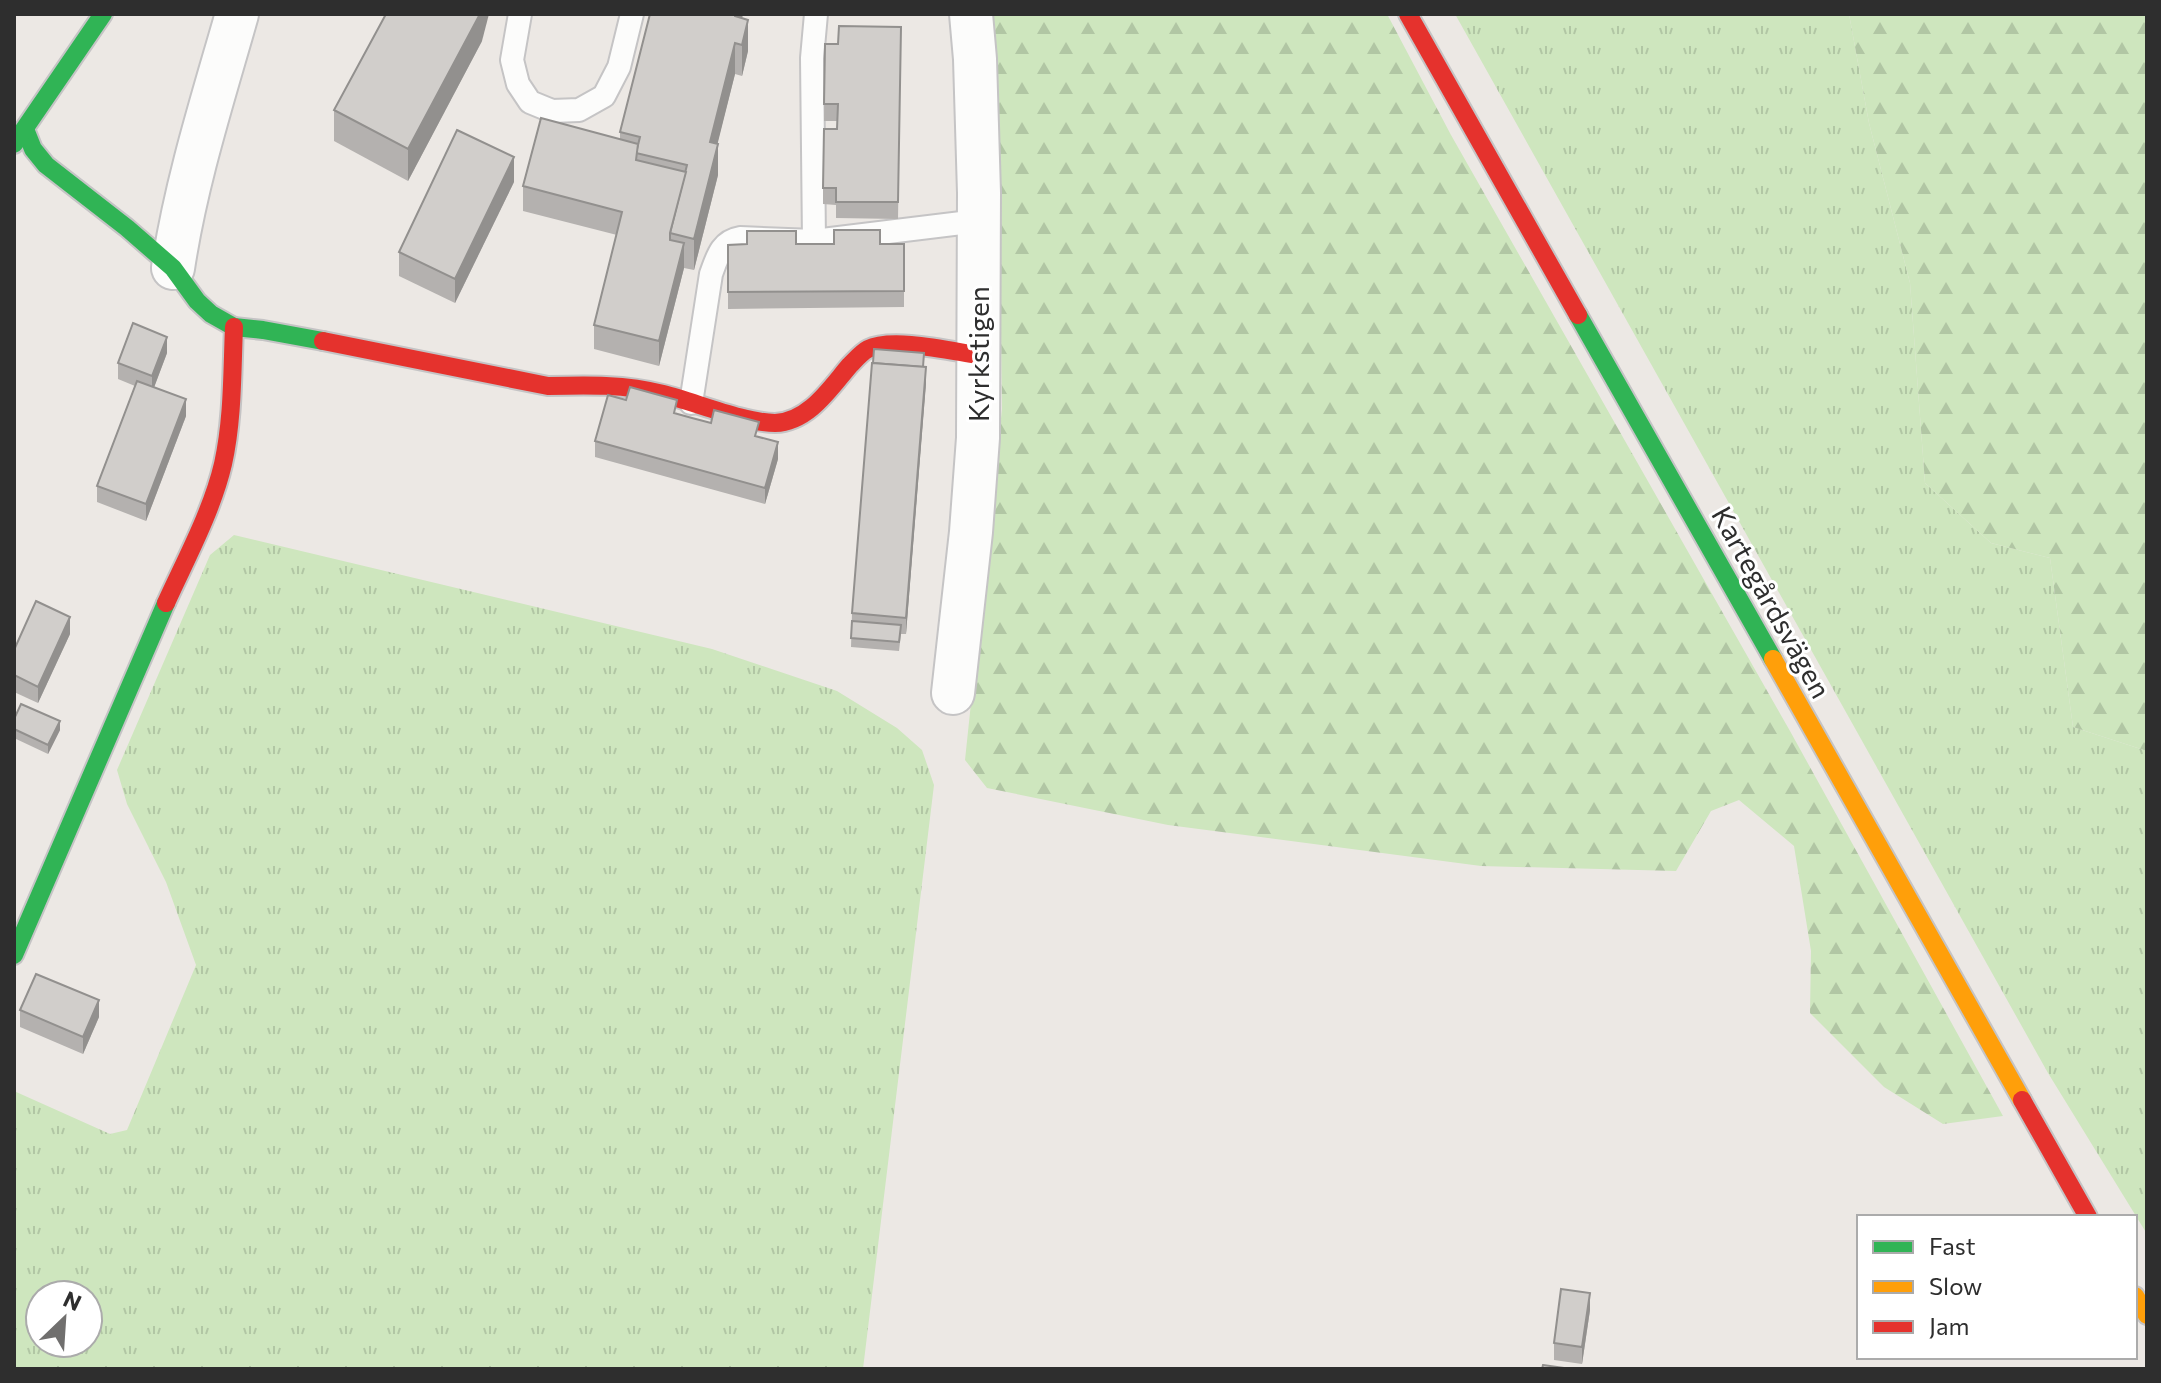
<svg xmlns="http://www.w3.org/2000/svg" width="2161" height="1383" viewBox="0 0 2161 1383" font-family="Commissioner,sans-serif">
<defs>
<pattern id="grass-tufts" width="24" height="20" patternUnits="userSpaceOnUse" patternTransform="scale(2)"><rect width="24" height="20" fill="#cee6be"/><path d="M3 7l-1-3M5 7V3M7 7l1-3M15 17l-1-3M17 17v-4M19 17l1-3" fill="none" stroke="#b1c6a4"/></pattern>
<pattern id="forest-firs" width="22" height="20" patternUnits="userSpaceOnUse" patternTransform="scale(2)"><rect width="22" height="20" fill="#cee6be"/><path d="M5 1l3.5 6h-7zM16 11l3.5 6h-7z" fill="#b1c6a4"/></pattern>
</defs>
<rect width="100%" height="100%" fill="#ece8e4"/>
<g fill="url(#grass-tufts)" fill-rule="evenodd">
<polygon points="1455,14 1849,14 1869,123 1910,283 1925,483 1991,543 2050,558 2073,727 2147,751 2147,1234 2048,1073"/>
<path d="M234 535 712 649 837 691 897 728 922 750 934 785 863 1369H14V1091L110 1134 127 1130 196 965 166 882 127 804 117 770 210 555ZM40 1295H88V1343H40Z"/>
</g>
<g fill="url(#forest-firs)">
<polygon points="986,14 1387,14 1451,135 1790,731 2003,1116 1943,1124 1884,1087 1810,1013 1811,951 1794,846 1739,800 1711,811 1676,871 1481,866 1168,825 987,788 965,760 1002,409 998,102"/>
<polygon points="1849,14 2147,14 2147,751 2073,727 2050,558 1991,543 1925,483 1910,283 1869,123"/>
</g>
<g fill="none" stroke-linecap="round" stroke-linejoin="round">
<defs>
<g id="lane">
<polyline points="520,14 512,60 518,84 530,102 552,111 579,110 604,96 619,67 632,14"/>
<polyline points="814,241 978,221"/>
<path d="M691 403 711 274C717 258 721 241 740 238L814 241 812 58 816 14"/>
</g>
<g id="street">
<path d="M173 268C186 182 213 98 237 14"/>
<polyline points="953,693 971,532 978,438 979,193 975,59 971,14"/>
</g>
<g id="fast">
<polyline points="25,129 33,149 46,165 127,228 173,268 197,301 211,314 234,327 263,330 323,341"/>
<polyline points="14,144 103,14"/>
<polyline points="1578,315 1773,659"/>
<polyline points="14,955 166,603"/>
</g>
<g id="slow">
<polyline points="1773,659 2022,1100"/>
<polyline points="2135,1296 2147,1315"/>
</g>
<g id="jam">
<polyline points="1408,14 1578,315"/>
<path d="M323 341 548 386C586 385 626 384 663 394 695 402 745 423 775 423 809 422 831 387 850 365 855 360 862 352 868 349 892 337 951 351 977 355"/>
<path d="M166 603C186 559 212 511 223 464 233 419 232 373 234 327"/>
<polyline points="2022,1100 2088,1217"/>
</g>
</defs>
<use href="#lane" stroke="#c5c4c5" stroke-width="26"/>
<use href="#street" stroke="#c5c4c5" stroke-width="46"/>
<use href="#fast" stroke="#c5c4c5" stroke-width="22"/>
<use href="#slow" stroke="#c5c4c5" stroke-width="22"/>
<use href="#jam" stroke="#c5c4c5" stroke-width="22"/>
<use href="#lane" stroke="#fcfcfb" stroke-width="22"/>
<use href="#street" stroke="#fcfcfb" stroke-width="42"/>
<use href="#fast" stroke="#30b455" stroke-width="18"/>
<use href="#slow" stroke="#ff9f0a" stroke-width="18"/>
<use href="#jam" stroke="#e5322d" stroke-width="18"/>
</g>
<g fill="#b4b1af">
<polygon points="650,14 743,14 742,18 748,51 742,76 735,74 717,144 718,175 694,270 684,268 659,366 594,349 594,325 617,235 523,211 523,186 620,139 620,132"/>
<polygon points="901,27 898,219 836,218 836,205 823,204 823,188 837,129 837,121 824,121 825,44 838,44"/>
<polygon points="482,41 408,181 334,141 334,110"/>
<polygon points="514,182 455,303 399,276 399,252"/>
<polygon points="904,244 904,307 728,309 728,245"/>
<polygon points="167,353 154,387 186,416 146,521 97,502 97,486 135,386 118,379 118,363"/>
<polygon points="923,367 926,383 906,634 901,634 899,651 851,647 852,613"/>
<polygon points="677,414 759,437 778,459 765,504 595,457 595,441"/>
<polygon points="70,634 38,703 14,692 14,650"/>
<polygon points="14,719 60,730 48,754 14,738"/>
<polygon points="20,1010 99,1017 83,1054 20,1027"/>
<polygon points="1590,1310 1582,1364 1554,1360 1554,1343"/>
</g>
<g fill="#92908e">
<polygon points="480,14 489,14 482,41 408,181 408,149"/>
<polygon points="735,14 743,14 735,45 735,74 710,174 710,142"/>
<polygon points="748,20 748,51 742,76 742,45"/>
<polygon points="718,144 718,175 694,270 694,239"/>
<polygon points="514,157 514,182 455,303 455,279"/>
<polygon points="684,243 684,268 659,366 659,341"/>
<polygon points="167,337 167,353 152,393 152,376"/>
<polygon points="926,367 926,383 906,634 906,618"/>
<polygon points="186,399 186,416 146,521 146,504"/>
<polygon points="778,442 778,459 765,504 765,488"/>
<polygon points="70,617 70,634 38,703 38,687"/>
<polygon points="60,721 60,730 48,754 48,745"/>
<polygon points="99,1000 99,1017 83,1054 83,1037"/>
<polygon points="1590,1293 1590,1310 1582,1364 1582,1347"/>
</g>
<g fill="#d1cecb" stroke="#92908e" stroke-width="2">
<polygon points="386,14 480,14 408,149 334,110"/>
<polygon points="650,14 735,14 735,16 748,20 742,45 735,43 710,142 718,144 694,239 670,233 687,165 636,153 640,137 620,132"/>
<polygon points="839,26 901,27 898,202 836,202 836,188 823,188 824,129 837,129 838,104 824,104 825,44 838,44"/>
<polygon points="541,118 638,144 636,160 686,172 670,233 670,240 684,243 659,341 594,325 622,212 523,186"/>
<polygon points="457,130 514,157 455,279 399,252"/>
<polygon points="834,230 880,230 880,244 904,244 904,291 728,292 728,245 747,244 747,231 796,231 796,244 834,244"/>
<polygon points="133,323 167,337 152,376 118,363"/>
<polygon points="874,349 924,353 923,367 873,363"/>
<polygon points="872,363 926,367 906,618 852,613"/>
<polygon points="137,381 186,399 146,504 97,486"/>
<polygon points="630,387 677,400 674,413 692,418 711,423 714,410 759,422 755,436 778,442 765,488 595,441 608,395 626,400"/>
<polygon points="36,601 70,617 38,687 14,675 14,650"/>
<polygon points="852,621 901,625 899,642 851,638"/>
<polygon points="21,704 60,721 48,745 14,729 14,719"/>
<polygon points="36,974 99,1000 83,1037 20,1010"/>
<polygon points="1561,1289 1590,1293 1582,1347 1554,1343"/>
<polygon points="1543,1365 1571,1369 1542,1369"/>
</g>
<g text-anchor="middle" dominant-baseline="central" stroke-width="6" stroke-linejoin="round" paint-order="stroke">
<g font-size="28" fill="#2e2e2e" stroke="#fff">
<text transform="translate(978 354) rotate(-90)">Kyrkstigen</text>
<text transform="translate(1772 602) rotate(61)">Kartegårdsvägen</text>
</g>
</g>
<rect width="2161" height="1383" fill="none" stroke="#2e2e2e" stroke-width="32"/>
<rect x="1857" y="1215" width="280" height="144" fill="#ffffff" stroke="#ababab" stroke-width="2"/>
<rect x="1873" y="1241" width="40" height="12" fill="#30b455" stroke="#ababab" stroke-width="2"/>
<text x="1929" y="1255" font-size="24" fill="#2e2e2e">Fast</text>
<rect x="1873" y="1281" width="40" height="12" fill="#ff9f0a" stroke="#ababab" stroke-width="2"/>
<text x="1929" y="1295" font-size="24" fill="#2e2e2e">Slow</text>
<rect x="1873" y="1321" width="40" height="12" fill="#e5322d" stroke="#ababab" stroke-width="2"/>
<text x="1929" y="1335" font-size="24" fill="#2e2e2e">Jam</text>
<g transform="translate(64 1319) rotate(25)"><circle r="38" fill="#ffffff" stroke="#ababab" stroke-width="2"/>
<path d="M0-6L14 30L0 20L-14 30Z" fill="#706f6e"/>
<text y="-12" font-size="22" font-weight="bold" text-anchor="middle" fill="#2e2e2e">N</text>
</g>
</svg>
